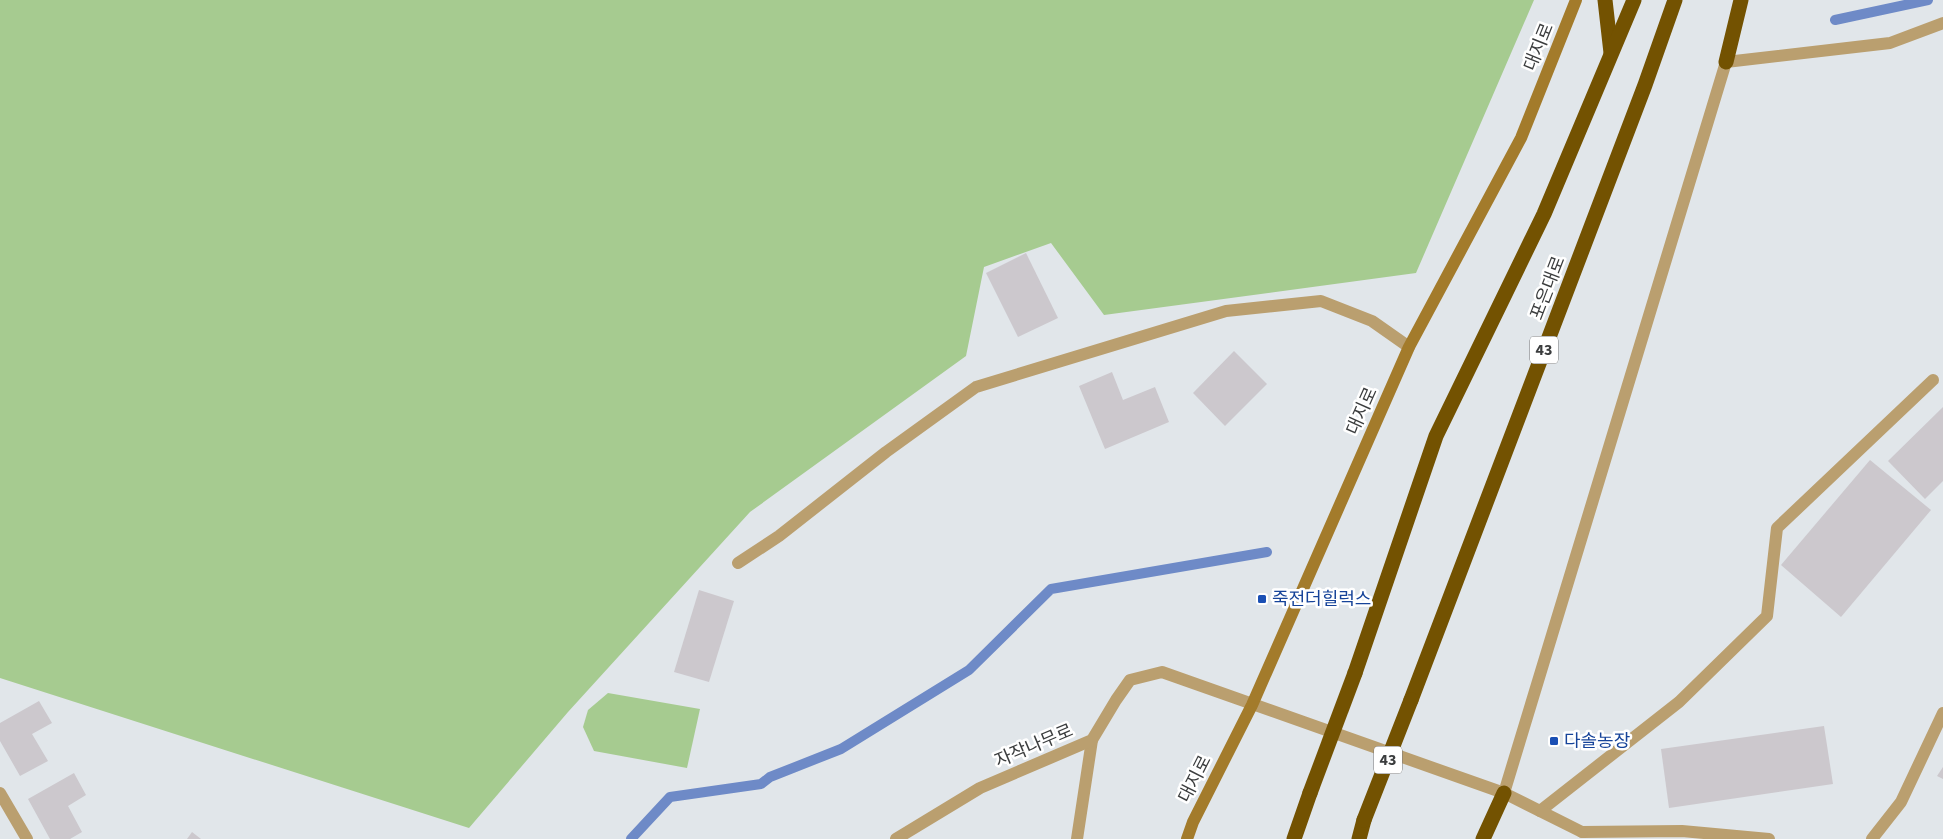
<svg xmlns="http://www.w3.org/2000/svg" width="1943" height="839" viewBox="0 0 1943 839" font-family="'Source Sans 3','Noto Sans KR',sans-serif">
<rect width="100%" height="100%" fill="#e1e6ea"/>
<g fill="#a6cb90">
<polygon points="0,0 1534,0 1416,273 1104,315 1051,243 984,267 966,356 750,512 568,712 469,828 0,678"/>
<polygon points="608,693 700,709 687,768 594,751 583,727 588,710"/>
</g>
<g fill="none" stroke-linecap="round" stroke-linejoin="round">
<g stroke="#6e8ac7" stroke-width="10">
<polyline points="1835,20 1928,0"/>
<polyline points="631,839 670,797 761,784 770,777 841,749 969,670 1051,589 1267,552"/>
</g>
</g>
<g fill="#ccc8cd">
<polygon points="1026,253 1058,318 1018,337 986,273"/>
<polygon points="1234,351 1267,384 1225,426 1193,393"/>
<polygon points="1112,372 1123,400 1155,387 1169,422 1105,449 1079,386"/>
<polygon points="1943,407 1943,481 1925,499 1888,461"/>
<polygon points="1870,460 1931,510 1841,617 1781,565"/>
<polygon points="699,590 734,601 709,682 674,672"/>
<polygon points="39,701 52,723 32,734 48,761 20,776 0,741 0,723"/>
<polygon points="1824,726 1833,784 1669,808 1661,749"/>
<polygon points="1943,767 1943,779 1937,776"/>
<polygon points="74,773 86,795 68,806 82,832 70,839 50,839 28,799"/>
<polygon points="192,832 201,839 187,839"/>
</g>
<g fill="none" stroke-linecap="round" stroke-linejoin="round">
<g stroke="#ba9f6f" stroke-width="12">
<polyline points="0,793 27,839"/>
<polyline points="1540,811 1679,702 1767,616 1777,528 1933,380"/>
<polyline points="1582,832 1682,831 1769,839"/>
<polyline points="1077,839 1092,740"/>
<polyline points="1872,839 1901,802 1943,713"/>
</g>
<g stroke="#ba9f6f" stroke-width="12">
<polyline points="738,563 779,536 886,452 976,387 1226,311 1321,301 1372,321 1409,347"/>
<polyline points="1504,793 1726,62 1890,43 1943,23"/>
<polyline points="896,839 980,788 1092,740 1116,700 1130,680 1162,672 1504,793 1582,832"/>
</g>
<polyline stroke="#a37b2b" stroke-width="12" points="1187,839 1193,822 1252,705 1409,347 1521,138 1576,0"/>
<g stroke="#735201" stroke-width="15">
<polyline points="1605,0 1611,53"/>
<polyline points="1726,62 1741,0"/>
<polyline points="1355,673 1436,436 1544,214 1634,0"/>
<polyline points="1411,700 1645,85 1675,0"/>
<polyline points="1294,839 1310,793"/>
<polyline points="1359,839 1364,820"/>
<polyline points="1483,839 1504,793"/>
</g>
<g stroke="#735201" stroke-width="15">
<polyline points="1310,793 1355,673"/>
<polyline points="1364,820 1411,700"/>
</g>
</g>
<g fill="#1a4fb4" stroke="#fff" stroke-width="2">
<rect x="1257" y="594" width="10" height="10" rx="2.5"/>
<rect x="1549" y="736" width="10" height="10" rx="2.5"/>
</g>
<g text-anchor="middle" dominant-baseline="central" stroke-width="5" stroke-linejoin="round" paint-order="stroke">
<g fill="#fff" stroke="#767778" stroke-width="1">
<rect x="1530" y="336.5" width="28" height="27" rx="4"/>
<rect x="1374" y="746.5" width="28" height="27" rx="4"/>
</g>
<g font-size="16" font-weight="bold" fill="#3b3d3e">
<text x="1544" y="350">43</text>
<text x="1388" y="760">43</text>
</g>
<g font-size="18" fill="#3b3d3e" stroke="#fff">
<text transform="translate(1539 47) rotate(-68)">대지로</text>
<text transform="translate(1548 288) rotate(-69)">포은대로</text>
<text transform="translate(1362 411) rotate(-66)">대지로</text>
<text transform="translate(1034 746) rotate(-23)">자작나무로</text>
<text transform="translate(1195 779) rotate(-63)">대지로</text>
</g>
<g font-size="18" fill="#164399" stroke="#fff" text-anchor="start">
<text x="1272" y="599">죽전더힐럭스</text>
<text x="1564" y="741">다솔농장</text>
</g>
</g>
</svg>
